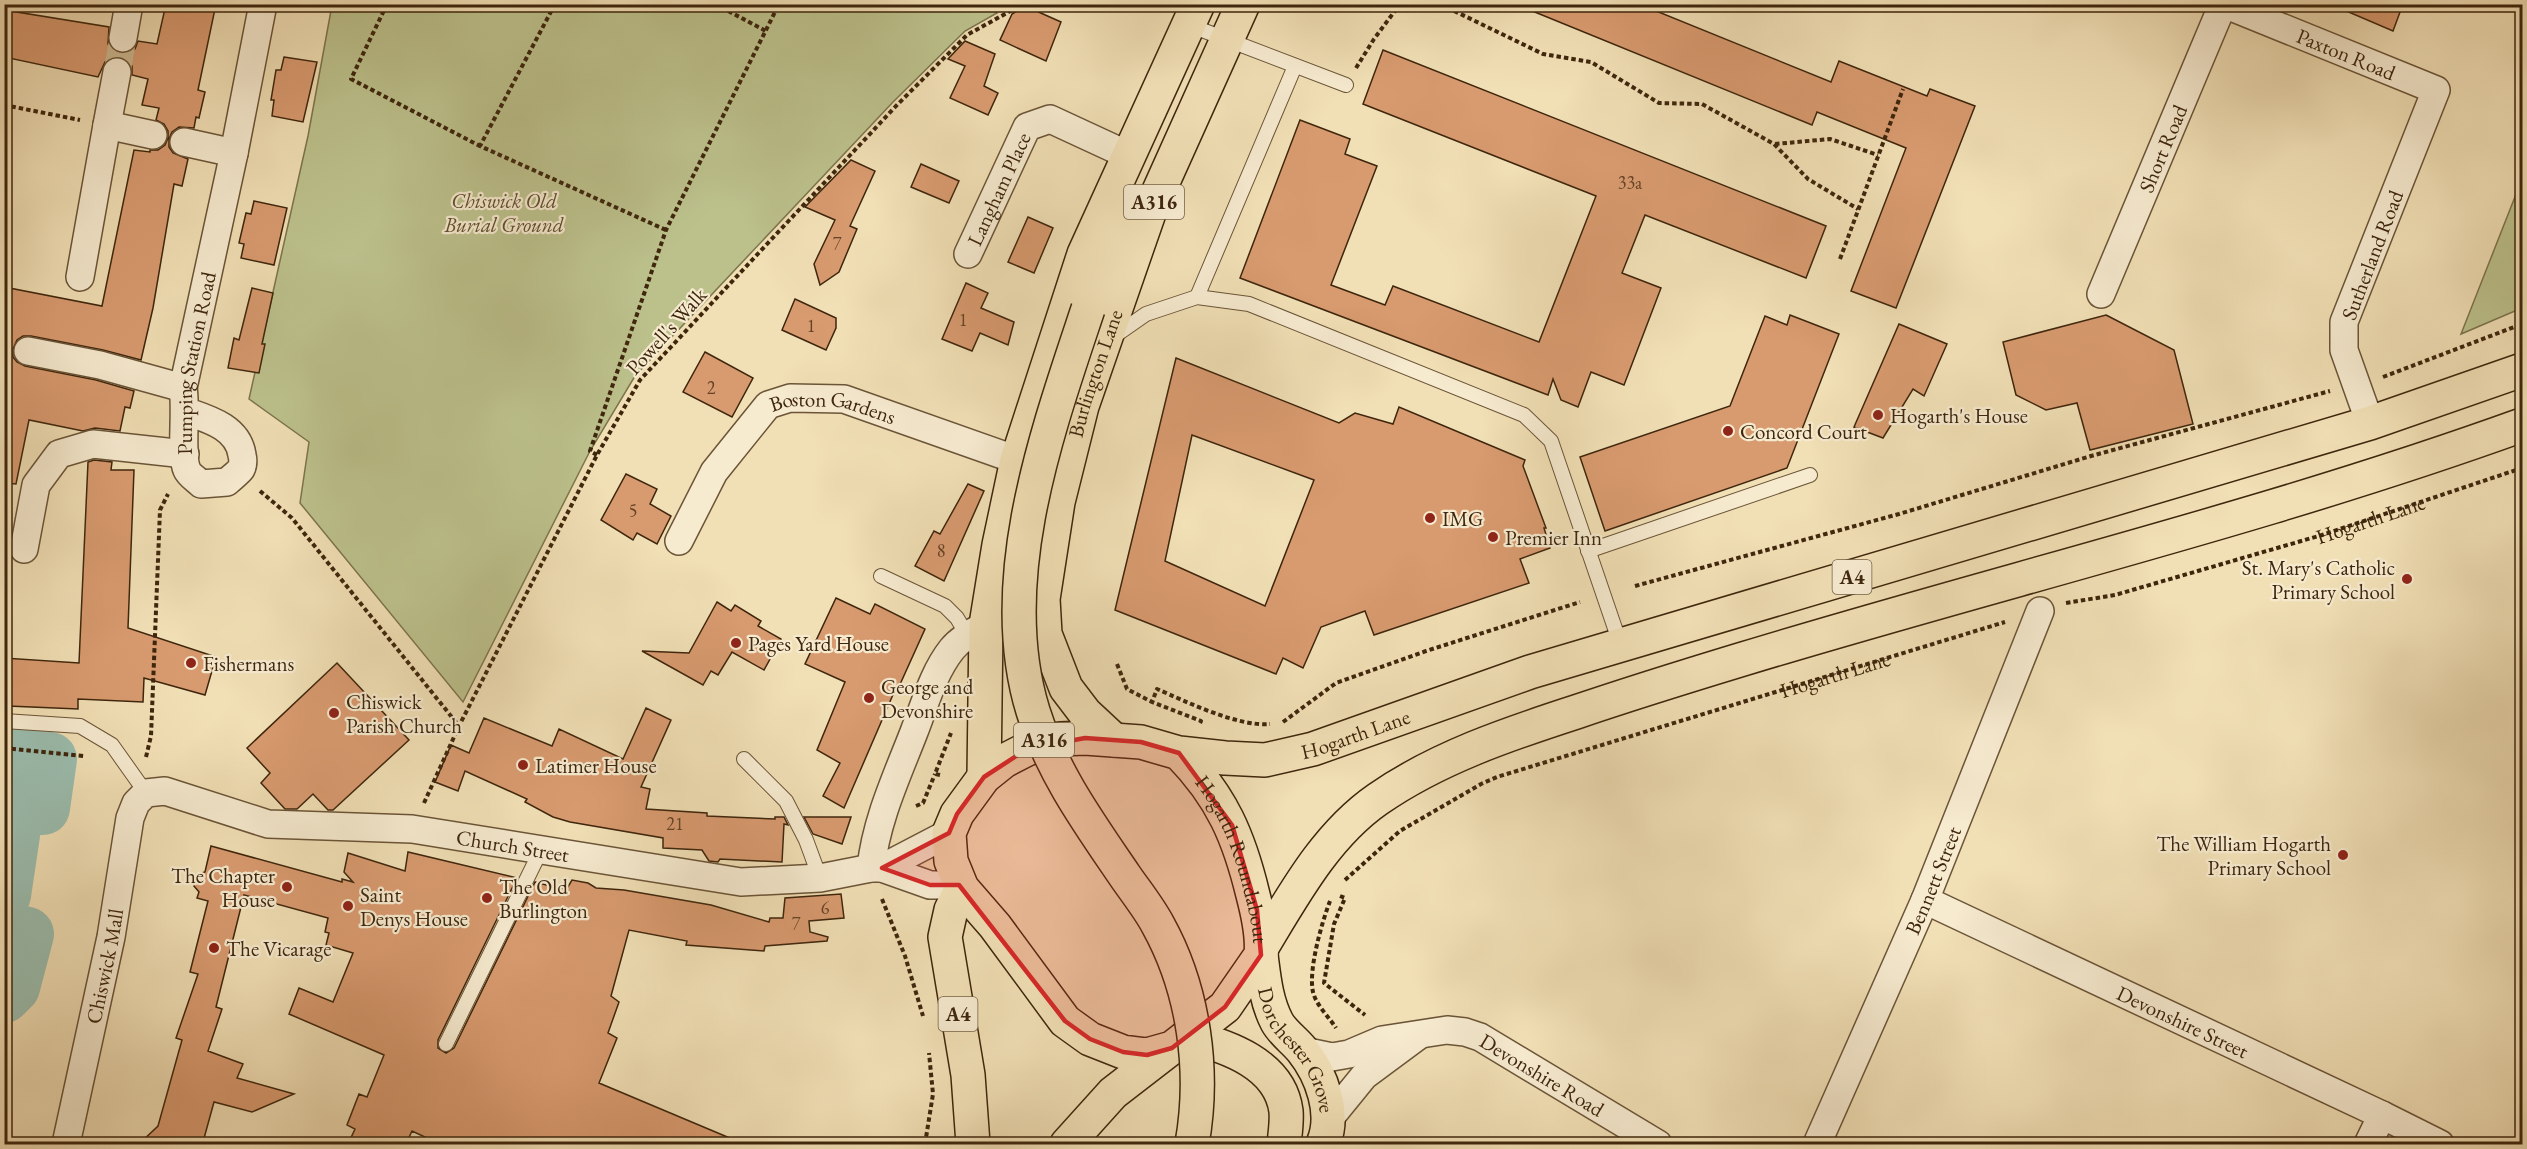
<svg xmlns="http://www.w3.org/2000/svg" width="2527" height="1149" viewBox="0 0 2527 1149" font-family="'EB Garamond',serif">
<rect width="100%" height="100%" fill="#f1dfb5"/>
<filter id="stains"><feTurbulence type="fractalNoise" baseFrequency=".00333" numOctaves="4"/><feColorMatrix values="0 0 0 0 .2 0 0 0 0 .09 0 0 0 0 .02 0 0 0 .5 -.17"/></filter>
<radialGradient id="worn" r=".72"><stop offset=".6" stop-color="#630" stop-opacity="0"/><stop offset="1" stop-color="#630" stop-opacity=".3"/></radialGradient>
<g fill="#bcc18c" stroke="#7d744c" stroke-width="1.5">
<polygon points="981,4 997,13 965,31 893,102 635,376 590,451 463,702 300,503 309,442 249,399 308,136 332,5"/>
<polygon points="2522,179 2522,308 2461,334"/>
</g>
<g fill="#9bbdae" stroke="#76816e" stroke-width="1.5">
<polygon points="5,754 50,759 43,808 17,808 5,895"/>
<polygon points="4,928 27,934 13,987 5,996"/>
</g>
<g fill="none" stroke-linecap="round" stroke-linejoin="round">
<g stroke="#6c725e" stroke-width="1.5">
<polyline points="4,760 41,764 43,767 37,801 16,802 11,806 4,852"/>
<polyline points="4,768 32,771 34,774 31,793 13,795 4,803"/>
<polyline points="4,934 17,937 19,940 8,983 4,987"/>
</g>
<g stroke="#9bbdae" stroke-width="54">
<polyline points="4,754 50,759 43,808 17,808 4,895"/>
<polyline points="4,928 27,934 13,987 4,996"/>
</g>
</g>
<g fill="#d89a6f" stroke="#3e260d" stroke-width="1.5" fill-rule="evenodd">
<polygon points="166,4 216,4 198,90 205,92 199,118 196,117 194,128 179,127 172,132 169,139 169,147 173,153 188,159 182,186 174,184 153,308 141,360 103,350 31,336 23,336 17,340 13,349 13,357 17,362 25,366 96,380 134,391 130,408 125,407 120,431 95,428 83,431 29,420 16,484 4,483 4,287 102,306 134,150 150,152 150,150 158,150 165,145 168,138 168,131 164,124 156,120 159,108 142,105 148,79 132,75 132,66 127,60 119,56 111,57 105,62 98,77 4,57 4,10 109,27 108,44 113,50 121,54 128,53 135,49 138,41 157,44"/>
<polygon points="1515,4 1639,4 1831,82 1839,61 1927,96 1930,89 1975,106 1896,308 1851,291 1906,148 1817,112 1812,125"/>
<polygon points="2330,4 2403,4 2393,31"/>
<polygon points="1025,6 1061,22 1046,61 1000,40 1012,14"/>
<polygon points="965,41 995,54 984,86 998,93 988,115 950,98 965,66 948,59"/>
<polygon points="1383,50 1826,226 1806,278 1645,215 1622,273 1661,288 1624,385 1591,372 1578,407 1561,400 1553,379 1548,395 1240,278 1300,120 1350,139 1345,154 1377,166 1331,285 1385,305 1393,286 1539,342 1596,196 1363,104"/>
<polygon points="284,57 317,62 303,122 272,116 274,100 271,100 276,70 281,70"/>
<polygon points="851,160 875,171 850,226 857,229 839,272 820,285 814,264 835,220 805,207"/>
<polygon points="921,164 959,181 949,203 911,187"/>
<polygon points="254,201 287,208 274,265 241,258 244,244 239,243 246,213 251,214"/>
<polygon points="1028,217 1053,228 1034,273 1008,262"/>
<polygon points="966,283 988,293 981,308 1014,322 1008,345 980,333 972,351 942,339"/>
<polygon points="252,288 273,293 262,344 265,344 259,373 228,368 234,338 239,340"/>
<polygon points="795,299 836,318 836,328 826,350 782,330"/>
<polygon points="1790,315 1839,334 1787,468 1605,531 1580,457 1730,406 1765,316 1787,325"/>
<polygon points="2106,315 2174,350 2193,424 2090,450 2077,403 2046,410 2016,395 2003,342"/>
<polygon points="1899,324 1947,344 1924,396 1913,389 1883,438 1854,427"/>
<polygon points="705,352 753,378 732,417 683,392"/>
<path d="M1176 358 1339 423 1355 413 1393 424 1399 407 1525 460 1523 466 1546 528H1544L1550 548 1520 559 1529 583 1374 635 1365 611 1321 627 1303 668 1283 658 1276 674 1115 610ZM1192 435 1314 480 1265 606 1165 561Z"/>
<polygon points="94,460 112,462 111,470 134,470 128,628 216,657 205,695 144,678 143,702 78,699 78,709 8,706 9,685 4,685 4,658 79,663 88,462"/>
<polygon points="626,474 657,489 650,504 671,516 657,544 637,533 633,540 601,520"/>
<polygon points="968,484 984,491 944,581 915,566 934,531 940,534"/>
<polygon points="836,598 870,614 875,604 925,629 897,691 895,690 844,808 823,796 840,763 817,750 845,682 805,664"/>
<polygon points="717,602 731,611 735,605 761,621 758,626 781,639 764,670 732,652 718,675 711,671 703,685 642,651 689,653"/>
<polygon points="337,663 409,740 333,810 328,810 313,794 297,809 285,809 261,783 270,773 247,748"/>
<polygon points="646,708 671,720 641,787 650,789 646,809 707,813 707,816 775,819 775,817 784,817 788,825 784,824 782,862 720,859 718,862 709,861 702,850 663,848 663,838 570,822 553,817 525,802 527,799 465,771 458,791 435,782 451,745 469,753 484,718 552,746 559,729 623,759"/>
<polygon points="804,817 851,817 842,844 813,834"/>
<polygon points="211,846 342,882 342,879 353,882 344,872 348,853 405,871 408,852 517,878 438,1040 438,1048 446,1053 454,1048 535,882 550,886 555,885 566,890 572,880 588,883 596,888 624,890 711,905 769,922 770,918 783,918 785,898 841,894 844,918 809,921 810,932 828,937 827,941 765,946 764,951 686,945 687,941 629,930 611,996 619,1002 608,1033 617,1038 599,1083 744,1144 440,1144 412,1131 406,1144 348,1144 355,1129 347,1125 359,1094 367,1097 384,1055 289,1014 299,988 333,1002 353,953 326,945 329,933 325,932 328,918 244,895 216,1007 222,1009 208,1051 243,1064 237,1078 294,1094 252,1112 214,1102 203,1142 190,1144 139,1144 158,1126 182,1040 176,1038 198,974 190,972 208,901 197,898 199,892 194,886 198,874 205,872"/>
</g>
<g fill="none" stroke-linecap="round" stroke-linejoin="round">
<polyline stroke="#cdba93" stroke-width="27" stroke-dasharray="27 14" stroke-linecap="butt" points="117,72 123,38"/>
<defs>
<g id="service">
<polyline points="1189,25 1346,85"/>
<polyline points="1197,297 1295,66"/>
<polyline points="1113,337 1146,314 1197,297 1249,304 1524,415 1551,441 1621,646"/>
<polyline points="1588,551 1810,475"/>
<polyline points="881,576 945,606 957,618 967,635"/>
<polyline points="4,721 80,726 112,745 146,793"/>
<polyline points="744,759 786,801 806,840 820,878"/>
<polyline points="446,1044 541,850"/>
</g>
<g id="minor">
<path id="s3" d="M2224 4 2436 90 2344 322V350L2370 423"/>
<polyline points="123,38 129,4"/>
<polyline points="107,125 117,72"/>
<polyline points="184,142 234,153"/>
<path id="s4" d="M968 254 1027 127 1050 119 1130 156"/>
<polyline points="80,277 107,125 153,135"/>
<path id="s5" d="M2101 294 2223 4"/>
<polyline points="28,351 100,365 183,388"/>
<path id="s6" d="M185 411C208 419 238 427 242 455 243 459 243 465 241 469 238 473 231 478 227 482L201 484C197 480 189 475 187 470 180 455 187 409 183 388L234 153 263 4"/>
<path id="s7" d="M679 541 714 472 768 405 790 398 844 399 1017 460"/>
<polyline points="24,549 36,485 59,454 93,444 185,454"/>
<path d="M871 868C876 820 897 776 914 732 925 704 933 673 952 649 961 638 974 631 986 625"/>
<polyline points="882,868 949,833"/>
<path id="s8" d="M1925 900 2382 1115 2440 1144"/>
<path id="s9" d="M1303 1051 1332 1057 1349 1054 1382 1040 1447 1030 1465 1032 1480 1037 1658 1144"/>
<polyline points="1329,1119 1364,1076 1418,1036"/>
<path id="s10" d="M66 1144 111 937 130 818 136 803 146 793 165 791 268 824 412 829 741 882 820 878 871 868H882L930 885H961"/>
<path id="s11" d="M1817 1144 1925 900 2040 611"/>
<polyline points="2368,1144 2382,1115"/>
</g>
<g id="primary">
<path id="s12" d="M1261 955C1264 978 1266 1001 1277 1022 1283 1033 1294 1040 1302 1050 1322 1075 1336 1114 1323 1144"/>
<path d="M1187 1036C1227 1046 1280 1064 1286 1111 1287 1122 1285 1134 1284 1144"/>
</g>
<g id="trunk">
<polyline points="1088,309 1127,209"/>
<path id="s13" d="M1114 740 1085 713 1066 688 1045 634 1043 599 1058 502 1082 406 1149 213 1243 4"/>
<path id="s14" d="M1179 753C1222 797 1239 837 1253 895 1258 914 1263 936 1261 955L1225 1007 1172 1048 1147 1055 1123 1052 1090 1039 1065 1021 995 926 962 888 951 861 949 833 957 814 984 777 1004 761 1027 749 1060 739 1085 738 1141 742 1179 753 1225 758 1265 760 1313 749 1530 672 2370 423 2522 370"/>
<polyline points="984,777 986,625 999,545 1017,460 1084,254 1198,4"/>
<polyline points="962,888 951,910 945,937 968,1075 973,1144"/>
<path d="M1262 947C1294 894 1326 835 1378 799 1437 758 1508 734 1576 712 1632 693 1687 676 1743 659 2003 580 2267 517 2522 425"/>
<polyline points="1067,1144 1113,1093 1170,1049"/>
</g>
</defs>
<use href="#service" stroke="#6b5437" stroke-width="16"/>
<use href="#minor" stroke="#6b5437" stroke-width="30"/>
<use href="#primary" stroke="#3e260d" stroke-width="36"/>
<use href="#trunk" stroke="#3e260d" stroke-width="36"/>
<g stroke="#3e260d" stroke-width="4" stroke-dasharray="4.5 3" stroke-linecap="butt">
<polyline points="387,4 351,79 480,146"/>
<polyline points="555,4 480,146 666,230"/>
<polyline points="715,4 766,31"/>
<polyline points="1433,4 1442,5 1543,54 1591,62 1659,103 1702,104 1774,144 1808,179 1858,209"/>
<polyline points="1356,68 1374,39 1400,4"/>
<polyline points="4,105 80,120"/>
<polyline points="1775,144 1830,139 1878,155"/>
<polyline points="1840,259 1903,89"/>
<polyline points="2383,377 2522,324"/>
<polyline points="597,455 590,451 666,230 779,4"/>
<polyline points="260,491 292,518 459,726"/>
<polyline points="1635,586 1899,514 2091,456 2330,391"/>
<path id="s1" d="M2066 603 2115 595 2322 535 2522 468"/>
<polyline points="1117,664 1127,689 1152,702"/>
<polyline points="1283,722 1336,683 1426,651 1580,602"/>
<path d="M1200 723 1201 721 1152 702 1157 689C1187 702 1238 727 1270 724"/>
<polyline points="4,748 84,756"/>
<polyline points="146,757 151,736 160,510 168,494"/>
<polyline points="940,775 935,774 951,733"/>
<polyline points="424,803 459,726 597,455 640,380 896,106 967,35 1023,4"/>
<polyline points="916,806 923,803 935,774"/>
<path id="s2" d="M1345 880 1400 831 1481 784 1497 777 2005 622"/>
<polyline points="1340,896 1345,898 1334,924 1324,983 1365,1015"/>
<polyline points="882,899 905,956 923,1016"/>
<path d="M1330 901C1322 922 1308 970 1313 992 1316 1005 1329 1017 1336 1028"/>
<polyline points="925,1144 933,1094 929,1053"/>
</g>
<use href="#service" stroke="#f6eacf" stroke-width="14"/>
<use href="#minor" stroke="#f6eacf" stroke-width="27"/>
<use href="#primary" stroke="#f1dfb5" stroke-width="33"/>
<use href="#trunk" stroke="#f1dfb5" stroke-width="33"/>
<defs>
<path id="trunk-bridge" d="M1088 309C1047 432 993 581 1033 711 1052 772 1089 823 1125 876 1136 892 1149 908 1158 925 1194 990 1205 1071 1192 1144"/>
</defs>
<use href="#trunk-bridge" stroke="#3e260d" stroke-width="36" stroke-linecap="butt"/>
<use href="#trunk-bridge" stroke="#f1dfb5" stroke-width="33"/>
</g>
<path fill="#d62828" fill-opacity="0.2" stroke="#d62828" stroke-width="4.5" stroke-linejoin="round" d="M1085 738 1141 742 1179 753 1232 825 1257 910 1261 955 1225 1007 1172 1048 1147 1055 1123 1052 1090 1039 1065 1021 959 885H930L882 868 949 833 957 814 984 777 1027 749Z"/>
<g fill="#8f2418" stroke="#f6eacf" stroke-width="2">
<circle cx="1878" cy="415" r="6"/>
<circle cx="1728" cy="431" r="6"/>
<circle cx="1430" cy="518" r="6"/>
<circle cx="1493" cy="537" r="6"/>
<circle cx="2407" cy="579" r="6"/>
<circle cx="736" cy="643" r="6"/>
<circle cx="191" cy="663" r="6"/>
<circle cx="869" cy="698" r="6"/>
<circle cx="334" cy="713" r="6"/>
<circle cx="523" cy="765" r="6"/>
<circle cx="2343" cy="855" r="6"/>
<circle cx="287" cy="887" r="6"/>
<circle cx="487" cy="898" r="6"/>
<circle cx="348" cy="906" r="6"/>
<circle cx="214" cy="948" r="6"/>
</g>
<g text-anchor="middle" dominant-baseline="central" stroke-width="4.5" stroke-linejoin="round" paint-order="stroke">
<g font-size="18" fill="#644326">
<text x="1630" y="182">33a</text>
<text x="837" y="243">7</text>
<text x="963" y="319">1</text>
<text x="811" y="325">1</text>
<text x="711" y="387">2</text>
<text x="633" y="510">5</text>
<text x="941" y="550">8</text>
<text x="675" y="823">21</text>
<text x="825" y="907">6</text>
<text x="796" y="923">7</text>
</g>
<g fill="#f6eacf" stroke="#756147" stroke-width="1.5">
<rect x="1124" y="185" width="60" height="34" rx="4.5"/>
<rect x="1832.5" y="560" width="39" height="34" rx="4.5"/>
<rect x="1014" y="723" width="60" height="34" rx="4.5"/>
<rect x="938.5" y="997" width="39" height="34" rx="4.5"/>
</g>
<g font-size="20" font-weight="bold" fill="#3e260d">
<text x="1154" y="202">A316</text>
<text x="1852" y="577">A4</text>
<text x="1044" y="740">A316</text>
<text x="958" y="1014">A4</text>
</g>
<g font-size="21" fill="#3e260d" stroke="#f6eacf">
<text stroke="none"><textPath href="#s3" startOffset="132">Paxton Road</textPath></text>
<text stroke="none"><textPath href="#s5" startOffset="158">Short Road</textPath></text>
<text stroke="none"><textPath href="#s4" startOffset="72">Langham Place</textPath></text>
<text transform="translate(2372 255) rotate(-69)">Sutherland Road</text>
<text transform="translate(666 331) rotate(-48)">Powell's Walk</text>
<text stroke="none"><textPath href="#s6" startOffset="264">Pumping Station Road</textPath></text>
<text stroke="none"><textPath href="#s13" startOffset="396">Burlington Lane</textPath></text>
<text stroke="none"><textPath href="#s7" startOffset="230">Boston Gardens</textPath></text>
<text stroke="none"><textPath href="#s1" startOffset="316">Hogarth Lane</textPath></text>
<text stroke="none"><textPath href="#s2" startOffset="538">Hogarth Lane</textPath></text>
<text stroke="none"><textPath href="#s14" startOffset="1149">Hogarth Lane</textPath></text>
<text stroke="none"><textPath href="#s10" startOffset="736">Church Street</textPath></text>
<text stroke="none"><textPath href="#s14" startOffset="122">Hogarth Roundabout</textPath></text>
<text stroke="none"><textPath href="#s11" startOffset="288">Bennett Street</textPath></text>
<text stroke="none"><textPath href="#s10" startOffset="182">Chiswick Mall</textPath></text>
<text stroke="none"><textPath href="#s8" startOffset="285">Devonshire Street</textPath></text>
<text stroke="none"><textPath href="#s12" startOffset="104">Dorchester Grove</textPath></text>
<text stroke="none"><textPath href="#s9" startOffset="255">Devonshire Road</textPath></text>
</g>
<g font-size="21" font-style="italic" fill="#5e4d2d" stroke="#f6eacf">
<text x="504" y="200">Chiswick Old<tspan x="504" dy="24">Burial Ground</tspan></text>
</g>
<g font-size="21" fill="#3e260d" stroke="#f6eacf" text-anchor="start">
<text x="1890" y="415">Hogarth's House</text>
<text x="1740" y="431">Concord Court</text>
<text x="1442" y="518">IMG</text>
<text x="1505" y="537">Premier Inn</text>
<text x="2395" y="567" text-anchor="end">St. Mary's Catholic<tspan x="2395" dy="24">Primary School</tspan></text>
<text x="748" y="643">Pages Yard House</text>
<text x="203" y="663">Fishermans</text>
<text x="881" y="686">George and<tspan x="881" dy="24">Devonshire</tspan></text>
<text x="346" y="701">Chiswick<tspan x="346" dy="24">Parish Church</tspan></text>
<text x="535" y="765">Latimer House</text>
<text x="2331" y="843" text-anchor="end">The William Hogarth<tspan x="2331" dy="24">Primary School</tspan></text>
<text x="275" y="875" text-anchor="end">The Chapter<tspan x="275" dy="24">House</tspan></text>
<text x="499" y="886">The Old<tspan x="499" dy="24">Burlington</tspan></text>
<text x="360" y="894">Saint<tspan x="360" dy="24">Denys House</tspan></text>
<text x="226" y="948">The Vicarage</text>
</g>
</g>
<rect width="2527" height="1149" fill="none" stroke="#f1dfb5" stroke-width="24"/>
<rect x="6" y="6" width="2515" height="1137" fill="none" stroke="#3e260d" stroke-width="3"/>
<rect x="12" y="12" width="2503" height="1125" fill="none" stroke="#3e260d" stroke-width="1.5"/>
<rect width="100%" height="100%" filter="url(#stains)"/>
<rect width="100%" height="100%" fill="url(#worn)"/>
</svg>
